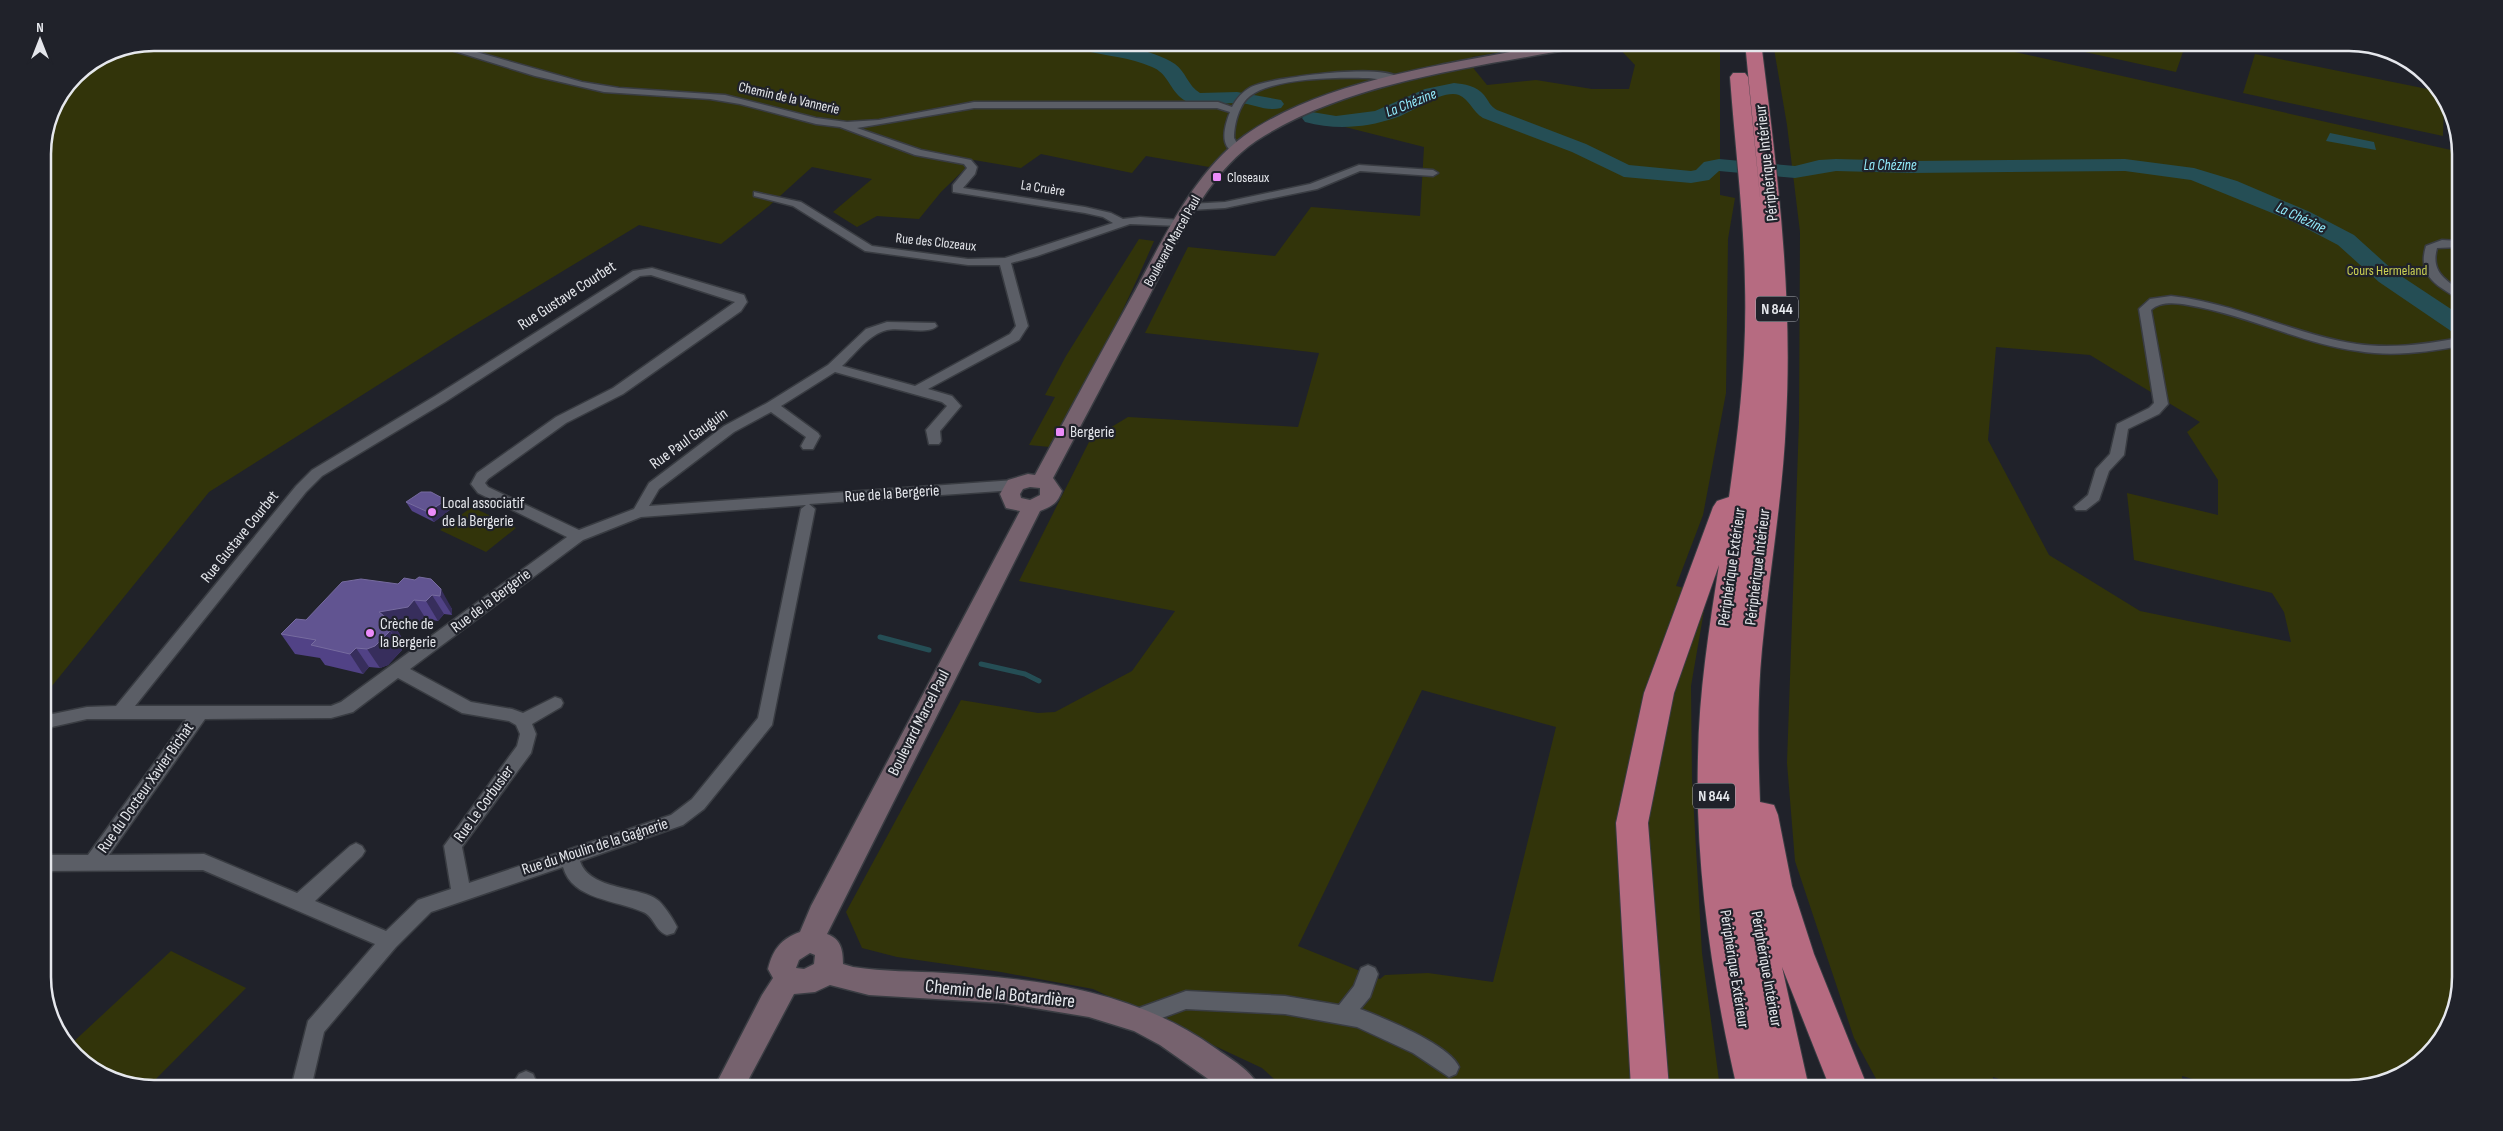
<svg xmlns="http://www.w3.org/2000/svg" width="2503" height="1131" viewBox="0 0 2503 1131" font-family="'Sofia Sans Condensed',sans-serif">
<rect width="100%" height="100%" fill="#20222a"/>
<g fill="#32340a" fill-rule="evenodd">
<path d="M1511 42 1513 50 1472 57 1474 69 1487 85 1536 80 1592 89H1629L1635 65 1614 43H1720V195L1735 198 1728 239 1726 393 1703 515 1676 586 1707 593 1691 686 1692 779 1702 953 1720 1088H1284L1262 1068 1093 989 1001 972 897 957 862 948 846 912 961 700 1038 713 1055 712 1132 671 1175 611 1019 581 1090 440 1128 417 1298 427 1319 353 1145 333 1188 247 1275 256 1311 207 1420 216 1424 147 1286 112 1249 134 1209 167 1146 156 1132 173 1041 154 1021 168 974 160 941 192 919 219 877 216 857 227 833 212 872 179 812 167 769 206 721 244 639 225 457 335 209 492 43 697V147L54 105 75 75 112 51 154 43ZM1422 690 1556 727 1493 982 1428 973 1385 975 1380 979 1298 946Z"/>
<path d="M1773 43H2006V50L2460 152V977L2452 1020 2411 1070 2349 1088H2225L2182 1076 2183 1088H2027L1993 1077 1994 1088H1881L1854 1038 1795 861 1787 763 1799 422 1800 232 1787 125ZM1996 347 2090 355 2200 422 2187 432 2218 480V515L2127 493 2134 560 2272 593 2284 612 2291 642 2140 611 2049 555 1988 440Z"/>
<polygon points="2064,43 2064,42 2186,43 2176,72 2062,47"/>
<polygon points="2255,54 2442,92 2444,100 2443,136 2243,93"/>
<path d="M1139 239 1154 241C1124 311 1089 380 1050 447L1029 445 1055 397 1045 395 1066 356Z"/>
<polygon points="472,507 516,528 486,552 440,530"/>
<polygon points="171,951 246,988 148,1087 111,1080 69,1046"/>
</g>
<polygon fill="#254e55" points="2330,133 2374,142 2376,150 2326,141"/>
<g fill="none" stroke-linecap="round" stroke-linejoin="round">
<g stroke="#254e55" stroke-width="3">
<polyline points="923,42 937,46 967,42"/>
<polyline points="1076,42 1088,46"/>
</g>
<g stroke="#254e55" stroke-width="5">
<polyline points="880,637 929,650"/>
<polyline points="981,664 1025,674 1039,681"/>
</g>
<g fill="#254e55" fill-rule="evenodd">
<path d="M1081 42C1107 42 1153 49 1175 64 1186 72 1188 86 1200 93L1237 92 1281 100 1284 104 1281 108C1267 112 1254 104 1240 103 1221 102 1196 111 1180 97 1169 87 1167 73 1152 67 1130 57 1105 56 1082 50L1079 46Z"/>
<path d="M1454 83C1464 84 1477 86 1484 95 1489 101 1489 105 1497 110L1586 144 1629 165 1691 171 1696 170 1704 162 1719 159 1795 166 1819 160 1836 159 1912 161 2125 159 2194 168 2237 181 2310 212 2354 235 2395 272 2460 315V333L2451 331 2379 282 2338 245 2294 222 2191 180 2125 171 1912 173 1836 171 1795 178 1719 171 1709 180 1691 183 1624 177 1572 152 1483 118C1473 112 1469 99 1459 95 1442 89 1412 113 1395 118 1365 128 1335 130 1305 122L1302 118 1305 114 1312 112 1336 116 1375 111 1425 89Z"/>
</g>
<defs>
<g id="street">
<path d="M425 42H441L582 82 619 88 725 95 816 118 847 122 879 120 974 102H1218L1232 107C1237 98 1242 92 1251 87 1273 77 1382 63 1400 78 1393 83 1375 78 1366 78 1336 77 1274 78 1250 96 1239 104 1234 125 1234 138L1241 150 1236 153C1218 147 1225 125 1230 112L1217 108H974L857 128 921 150 971 160 977 167 975 174 963 188 1085 207 1111 213 1123 219 1140 217 1180 220 1186 223 1180 226 1130 224 1037 256 1011 263 1028 326 1019 340 928 389 952 396 961 406 940 431 941 441 939 444H929L926 430 947 406 942 402 835 372 781 406 818 433 820 436 813 449H803L801 446 806 437 771 412 734 432 659 489 649 506 1015 480 1022 485 1015 490 809 504 815 509 772 725 704 809 683 825 580 861C589 891 643 886 659 901 666 908 673 919 677 927L674 933 667 935C655 931 654 916 643 912 617 900 572 900 563 867L431 912 396 947 324 1032 311 1088H291L308 1021 375 944 203 870 43 871V855H88L186 719H87L43 729V716L87 707 116 706 296 486 312 470 435 396 633 271 652 268 744 295 747 302 741 311 623 394 566 423 488 479 485 483 488 487 579 530 634 509 649 483 724 426 767 403 828 365 866 329 887 322 935 323 937 326C929 335 900 327 887 330 869 334 855 354 842 366L915 386 1010 334 1016 326 1000 265H968L865 251 793 206 754 196V192L801 202 872 246 968 259 1005 258 1113 223 1103 217 1085 213 953 192V185L967 168 964 164 915 155 840 127 816 124 740 104 710 99 604 92 535 76ZM651 275 735 302 613 388 556 417 477 473 471 484 478 493 567 537 341 702 331 706H135L306 492 322 476 445 402 640 276ZM806 505 801 509 758 718 692 799 671 815 469 883 462 847 531 753 536 734 532 724 561 707 563 703 561 699 555 697 523 713 512 709 471 702 410 669 583 540 641 517ZM398 678 462 713 509 721 516 725 520 734 517 746 444 846 451 889 418 900 386 931 315 901 362 856 365 851 362 846 356 843 350 846 297 893 204 854 109 855 205 719 331 718 353 712Z"/>
<polygon points="1359,165 1433,170 1438,173 1433,176 1360,171 1317,189 1225,208 1190,210 1185,207 1190,204 1225,202 1310,184"/>
<path d="M2442 240 2460 241V247L2437 248C2431 270 2443 279 2460 290V298C2454 297 2449 293 2443 289 2426 278 2420 266 2426 246Z"/>
<path d="M2171 296C2236 303 2293 334 2357 344 2391 349 2426 344 2460 338V346C2427 352 2392 357 2358 351 2305 344 2255 319 2203 308 2188 305 2163 298 2151 310L2168 404 2159 414 2128 429 2124 455 2109 471 2099 500 2086 510H2076L2074 507 2088 495 2096 469 2110 454 2117 424 2149 408 2154 403 2139 309 2150 299Z"/>
<path d="M1368 965 1375 968 1378 974 1370 997 1360 1009C1384 1018 1450 1045 1459 1067L1456 1074 1449 1077 1413 1053 1357 1027 1285 1014 1186 1009 1135 1028 1128 1026 1125 1019 1128 1012 1186 991 1285 996 1339 1005 1354 986 1361 968Z"/>
<polygon points="526,1071 533,1074 536,1081 533,1088 510,1088 519,1074"/>
</g>
<path id="secondary" d="M1565 42H1593L1587 46C1479 67 1349 80 1256 141 1203 177 1172 253 1143 308 1113 365 1083 421 1053 478L1062 491C1057 504 1052 506 1040 511L827 934C841 939 843 950 843 964L853 967C884 972 914 971 944 973 1041 979 1135 991 1215 1048 1230 1059 1253 1071 1259 1088H1221L1160 1045 1134 1031 1089 1017 1003 1003 869 995 830 985 815 992 794 994 744 1088H714L762 995 773 978 768 969C773 949 781 939 800 932L811 906 1020 511 1006 508 1000 494 1008 480 1028 474 1035 475C1066 417 1097 360 1129 302 1161 245 1190 176 1244 136 1328 76 1465 62 1565 42ZM1030 487 1040 488V495L1030 500 1021 498 1020 494 1023 489ZM810 953 815 955 814 964 804 969 796 968 799 960Z"/>
<path id="highway" d="M1745 42H1761C1777 169 1793 293 1786 420 1783 497 1769 573 1762 649 1757 700 1758 751 1760 802L1774 805 1778 815 1792 886 1814 954 1868 1088H1830L1782 967 1809 1088H1737C1712 980 1695 868 1698 757 1699 692 1709 629 1719 565L1674 693 1648 823 1669 1088H1631L1616 823 1644 693 1713 507 1717 501 1729 497C1739 427 1747 356 1745 285 1744 216 1735 146 1730 77L1733 73H1745L1748 77 1761 207Z"/>
</defs>
<use href="#street" stroke="#393c42" stroke-width="3"/>
<use href="#secondary" stroke="#393c42" stroke-width="3"/>
<use href="#highway" stroke="#393c42" stroke-width="2"/>
<use href="#street" fill="#5b5e66" fill-rule="evenodd"/>
<use href="#secondary" fill="#76626e" fill-rule="evenodd"/>
<use href="#highway" fill="#b66b81" fill-rule="evenodd"/>
</g>
<g fill="#514286">
<polygon points="446,500 451,509 434,522 412,511 406,502"/>
<polygon points="431,579 452,609 452,615 444,614 438,621 426,619 420,626 397,630 405,643 401,648 402,650 388,665 380,668 369,667 363,674 325,665 320,658 295,654 281,634 306,620 398,584 415,580"/>
</g>
<g fill="#372e5c">
<polygon points="446,500 451,509 434,522 428,512"/>
<polygon points="441,589 452,609 452,615 440,596"/>
<polygon points="432,595 444,614 438,621 426,601"/>
<polygon points="414,600 426,619 420,626 397,630 405,643 401,648 379,612"/>
<polygon points="390,631 402,650 388,665 380,668 367,649"/>
<polygon points="356,648 369,667 363,674 350,654"/>
</g>
<g fill="#615491" stroke="#766b9f">
<polygon points="421,492 431,492 446,500 428,512 406,502"/>
<polygon points="419,577 431,579 441,589 440,596 432,595 426,601 414,600 408,607 379,612 393,623 388,629 390,631 375,646 367,649 356,648 350,654 311,645 316,640 281,634 296,619 306,620 342,582 361,579 398,584 404,578 415,580"/>
</g>
<g fill="#ec8cfa" stroke="#20222a" stroke-width="2">
<rect x="1212" y="172" width="10" height="10" rx="2.5"/>
<rect x="1055" y="427" width="10" height="10" rx="2.5"/>
<circle cx="432" cy="512" r="5"/>
<circle cx="370" cy="633" r="5"/>
</g>
<g text-anchor="middle" dominant-baseline="central" stroke-width="4.5" stroke-linejoin="round" paint-order="stroke">
<g font-size="14" fill="#e5e7ec" stroke="#20222a">
<text transform="translate(789 98) rotate(13)">Chemin de la Vannerie</text>
<text transform="translate(1043 188) rotate(9)">La Cruère</text>
<text transform="translate(1172 241) rotate(-61)">Boulevard Marcel Paul</text>
<text transform="translate(936 242) rotate(6)">Rue des Clozeaux</text>
</g>
<g font-size="14" fill="#e5e7ec" stroke="#20222a" text-anchor="start">
<text x="1227" y="177">Closeaux</text>
</g>
<g font-size="14" fill="#cbd053" stroke="#20222a">
<text x="2387" y="270">Cours Hermeland</text>
</g>
<g font-size="15" font-style="italic" fill="#92ebfb" stroke="#20222a">
<text transform="translate(1411 103) rotate(-22)">La Chézine</text>
<text x="1890" y="165">La Chézine</text>
<text transform="translate(2301 218) rotate(25)">La Chézine</text>
</g>
<g fill="#20222a" stroke="#aaacb2" stroke-width="1">
<rect x="1756" y="296.5" width="42" height="25" rx="4"/>
<rect x="1693" y="783.5" width="42" height="25" rx="4"/>
</g>
<g font-size="15" font-weight="bold" fill="#e5e7ec">
<text x="1777" y="309">N 844</text>
<text x="1714" y="796">N 844</text>
</g>
<g font-size="16" fill="#e5e7ec" stroke="#20222a">
<text transform="translate(1767 163) rotate(-96)">Périphérique Intérieur</text>
<text transform="translate(567 296) rotate(-33)">Rue Gustave Courbet</text>
<text transform="translate(689 439) rotate(-36)">Rue Paul Gauguin</text>
<text transform="translate(892 494) rotate(-4)">Rue de la Bergerie</text>
<text transform="translate(240 537) rotate(-51)">Rue Gustave Courbet</text>
<text transform="translate(1732 567) rotate(-82)">Périphérique Extérieur</text>
<text transform="translate(1758 567) rotate(-83)">Périphérique Intérieur</text>
<text transform="translate(491 601) rotate(-37)">Rue de la Bergerie</text>
<text transform="translate(919 723) rotate(-63)">Boulevard Marcel Paul</text>
<text transform="translate(146 788) rotate(-55)">Rue du Docteur Xavier Bichat</text>
<text transform="translate(484 804) rotate(-54)">Rue Le Corbusier</text>
<text transform="translate(595 847) rotate(-18)">Rue du Moulin de la Gagnerie</text>
<text transform="translate(1734 969) rotate(81)">Périphérique Extérieur</text>
<text transform="translate(1766 969) rotate(80)">Périphérique Intérieur</text>
</g>
<g font-size="16" fill="#e5e7ec" stroke="#20222a" text-anchor="start">
<text x="1070" y="432">Bergerie</text>
<text x="442" y="503">Local associatif<tspan x="442" dy="18">de la Bergerie</tspan></text>
<text x="380" y="624">Crèche de<tspan x="380" dy="18">la Bergerie</tspan></text>
</g>
<g font-size="19" fill="#e5e7ec" stroke="#20222a">
<text transform="translate(1000 994) rotate(6)">Chemin de la Botardière</text>
</g>
</g>
<path d="M0 0H2503V1131H0ZM154 51H2349A103 103 0 0 1 2452 154V977A103 103 0 0 1 2349 1080H154A103 103 0 0 1 51 977V154A103 103 0 0 1 154 51Z" fill="#20222a" fill-rule="evenodd"/>
<path fill="none" stroke="#e5e7ec" stroke-width="2.5" d="M154 51H2349A103 103 0 0 1 2452 154V977A103 103 0 0 1 2349 1080H154A103 103 0 0 1 51 977V154A103 103 0 0 1 154 51Z"/>
<g transform="translate(40 40)" stroke="#20222a" stroke-width="4" paint-order="stroke">
<path d="M0-4L9 19L0 12L-9 19Z" fill="#e5e7ec"/>
<text y="-8" font-size="14" font-weight="bold" text-anchor="middle" fill="#e5e7ec">N</text>
</g>
</svg>
